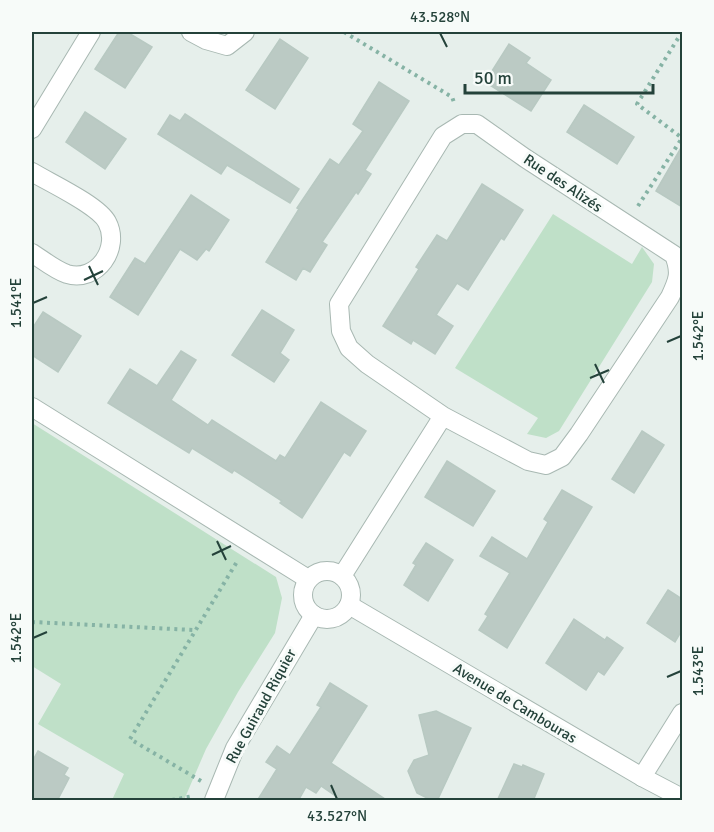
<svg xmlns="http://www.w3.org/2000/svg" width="714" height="832" viewBox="0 0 714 832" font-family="Signika,sans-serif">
<rect width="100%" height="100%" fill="#e6efeb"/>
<g fill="#bfe0c8">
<polygon points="553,214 632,264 642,247 654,264 652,282 559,431 546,438 527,434 538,418 455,368"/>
<polygon points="32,423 276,577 282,598 275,633 238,692 206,749 184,800 112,800 124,774 38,724 61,684 32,666"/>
</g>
<g fill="#bbcac4" stroke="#b8c9c2" stroke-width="1.5">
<polygon points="119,32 127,32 152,47 125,88 95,69"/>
<polygon points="280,39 308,58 275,109 246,90"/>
<polygon points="509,44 530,58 526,63 551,80 531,111 485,82"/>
<polygon points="379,82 409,101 365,170 371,174 358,194 356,192 322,242 327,245 310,272 303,268 296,280 266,262 299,209 297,208 330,159 339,165 363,131 353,124"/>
<polygon points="584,105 634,137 617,164 567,132"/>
<polygon points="85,112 126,139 105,169 66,142"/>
<polygon points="185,114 299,189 290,203 227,165 221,174 158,134 170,115 180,121"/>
<polygon points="682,146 682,207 656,191"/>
<polygon points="482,184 523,210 504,240 501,238 468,290 457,283 436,315 453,326 435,354 413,340 411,344 383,326 419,269 416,267 437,235 447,241"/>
<polygon points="191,195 229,220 209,251 206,249 197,260 180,249 138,315 110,297 135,258 145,264"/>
<polygon points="262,310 294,330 280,353 289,360 274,382 232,355"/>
<polygon points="43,312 81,336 58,372 32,355 32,329"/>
<polygon points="181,351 196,360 171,400 208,425 212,420 276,461 280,455 285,458 321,402 366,431 350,456 344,452 302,518 280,503 282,501 234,470 232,473 192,448 189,453 108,403 130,369 157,386"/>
<polygon points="642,431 664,445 634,493 612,479"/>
<polygon points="447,461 495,491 473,526 425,497"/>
<polygon points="562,490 592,507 507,648 479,630 488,616 485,614 510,573 480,556 492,537 527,559 548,522 544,519"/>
<polygon points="426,543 453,560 428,601 404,585 416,565 413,563"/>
<polygon points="668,590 682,599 682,630 675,642 647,623"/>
<polygon points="574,619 605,640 607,637 623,648 604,675 598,671 586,690 546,663"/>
<polygon points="330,683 367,706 331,763 388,801 343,801 321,786 316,793 306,787 298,801 257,801 277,769 266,762 277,746 290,755 321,707 317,705"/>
<polygon points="436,711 471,728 437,801 433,801 417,793 408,771 414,760 429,755 419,715"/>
<polygon points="38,751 68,768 64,775 69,778 57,801 32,801 32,762"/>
<polygon points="514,764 522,767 523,765 544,774 533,801 497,801"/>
</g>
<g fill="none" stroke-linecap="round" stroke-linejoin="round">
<defs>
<g id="minor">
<polyline points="191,32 206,40 227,46 245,32"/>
<polyline points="32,129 91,32"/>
<path d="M32 172C50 183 98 205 107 222 121 248 97 283 67 274 55 270 43 260 32 253"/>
<polyline points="32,407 308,579"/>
<circle cx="327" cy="595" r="24"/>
<path d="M342 576 443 416 528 461 546 465 562 457 579 434 670 297C678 280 681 273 674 255L525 158 477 124H462L443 136 339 304 341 331 349 348 367 364 443 416"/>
<polyline points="349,605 642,777 682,798"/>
<polyline points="642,777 682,713"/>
<polyline points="214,800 235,748 314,615"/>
</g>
</defs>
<use href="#minor" stroke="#a8b8b2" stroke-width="20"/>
<g stroke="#86b3a5" stroke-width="4" stroke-dasharray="3 4.5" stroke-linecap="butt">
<polyline points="344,32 452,97 455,105"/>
<polyline points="682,32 637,104 682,138"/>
<polyline points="638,206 682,138"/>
<polyline points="32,622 194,630"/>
<polyline points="201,781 130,739 238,560"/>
<polyline points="172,800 193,796"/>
</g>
<use href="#minor" stroke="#fff" stroke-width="18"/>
</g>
<path fill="none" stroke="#24423a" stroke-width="2" d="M440 33 447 47M89 266 98 285M84 280 103 271M33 303 47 297M667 342 681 336M595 364 604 383M590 378 609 370M217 541 226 560M212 555 231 546M33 638 47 632M667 677 681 671M331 785 337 799"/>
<g text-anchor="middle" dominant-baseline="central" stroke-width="6" stroke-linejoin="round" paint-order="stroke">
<g font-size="15" fill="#24423a" stroke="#f7fbf9">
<text transform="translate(563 183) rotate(34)">Rue des Alizés</text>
<text transform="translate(515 703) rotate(31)">Avenue de Cambouras</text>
<text transform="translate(261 706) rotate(-61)">Rue Guiraud Riquier</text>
</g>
</g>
<rect width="714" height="832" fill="none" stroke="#f7fbf9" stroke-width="66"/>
<path d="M465 84v9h188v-9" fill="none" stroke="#24423a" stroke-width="3"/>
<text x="474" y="84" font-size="18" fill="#24423a" stroke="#f7fbf9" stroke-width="4.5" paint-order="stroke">50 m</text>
<rect x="33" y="33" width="648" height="766" fill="none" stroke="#24423a" stroke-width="2"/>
<g font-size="15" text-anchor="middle" fill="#24423a">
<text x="440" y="22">43.528°N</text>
<text transform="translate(16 303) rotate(-90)" y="5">1.541°E</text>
<text transform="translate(698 336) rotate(-90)" y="5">1.542°E</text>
<text transform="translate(16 638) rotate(-90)" y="5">1.542°E</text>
<text transform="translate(698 671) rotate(-90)" y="5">1.543°E</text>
<text x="337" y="821">43.527°N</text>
</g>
</svg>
